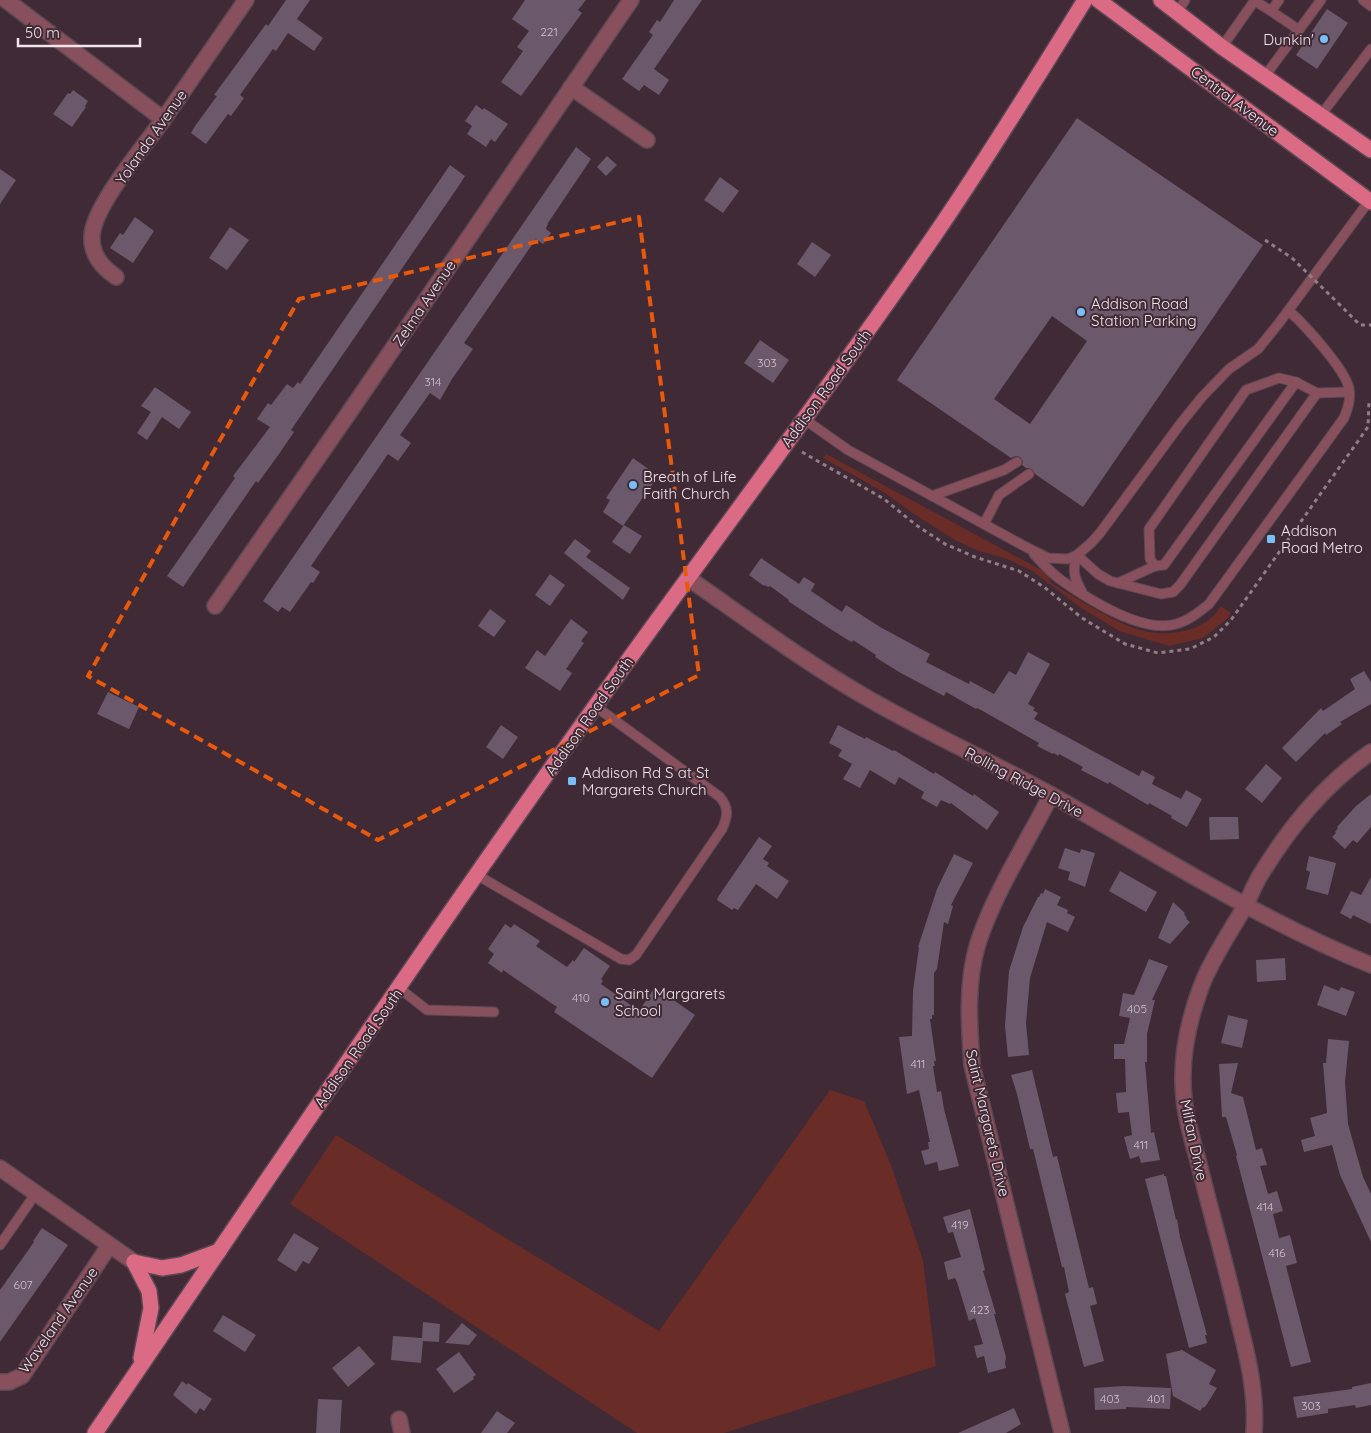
<svg xmlns="http://www.w3.org/2000/svg" width="1371" height="1433" viewBox="0 0 1371 1433" font-family="Quicksand,sans-serif">
<rect width="100%" height="100%" fill="#3f2a35"/>
<g fill="#6a2c27">
<path d="M826 454 1047 573 1051 583C1077 598 1117 625 1145 631 1166 636 1194 633 1211 618 1215 615 1218 610 1221 606L1231 613 1227 619 1203 638 1169 646 1119 631 1080 607 1031 570 1007 559 976 550 955 540 914 514 885 493 823 458Z"/>
<polygon points="830,1090 864,1101 891,1165 923,1260 936,1366 724,1433 637,1433 290,1204 336,1135 659,1331"/>
</g>
<g fill="#6b586a" fill-rule="evenodd">
<polygon points="286,0 310,0 297,19 323,38 314,51 288,33 276,51 273,49 240,95 244,98 231,116 228,114 206,144 191,133 195,126 217,96 214,95 266,24 268,26"/>
<polygon points="525,0 586,0 578,10 582,13 521,96 501,82 523,51 517,47 529,31 512,19"/>
<polygon points="674,0 702,0 654,69 669,80 659,95 644,85 639,91 622,79 653,35 649,32 657,20 660,22"/>
<polygon points="1327,9 1348,23 1317,69 1296,55"/>
<polygon points="73,90 88,101 85,106 86,107 72,127 53,114 68,93 70,94"/>
<polygon points="476,105 483,110 484,108 508,124 495,142 491,139 486,147 467,134 472,126 465,121"/>
<path d="M1077 118 1263 245 1083 507 1035 474 1032 469 1026 468 1022 465 1023 461 1020 457 1016 456 1011 458 897 380ZM1052 316 1087 341 1030 424 994 399Z"/>
<polygon points="576,147 591,159 548,223 546,229 551,233 543,244 536,239 464,343 473,349 452,379 440,400 430,393 400,435 411,443 398,461 388,454 311,566 320,572 313,583 311,582 290,612 282,607 278,612 263,601 267,595"/>
<polygon points="607,156 617,165 606,176 597,167"/>
<polygon points="450,165 465,176 460,184 291,430 294,432 279,454 258,483 256,481 183,587 167,576 235,478 233,476 270,427 257,419 268,403 271,405 287,384 293,388 298,382 300,384"/>
<polygon points="0,169 16,180 0,204"/>
<polygon points="720,177 739,191 723,213 704,200"/>
<polygon points="135,217 154,231 133,263 110,248 120,233 123,235"/>
<polygon points="230,227 249,240 227,270 209,258"/>
<polygon points="812,242 831,255 815,277 797,264"/>
<polygon points="760,340 789,360 773,383 744,363"/>
<polygon points="155,387 191,412 179,429 162,417 147,440 137,433 151,412 141,406"/>
<polygon points="633,458 658,476 623,526 603,512 610,500 606,498"/>
<polygon points="624,525 642,536 630,554 612,542"/>
<polygon points="575,539 591,551 586,557 630,588 623,600 564,553"/>
<polygon points="761,558 799,584 804,577 815,584 811,591 842,612 846,605 880,627 930,654 926,662 969,684 970,681 994,694 1009,671 1016,675 1028,652 1050,664 1028,704 1035,708 1033,710 1038,713 1034,719 1139,776 1142,770 1155,777 1152,784 1181,799 1186,790 1202,799 1187,827 1171,818 1172,816 1149,803 1148,805 1109,782 1108,784 1081,770 1083,767 1059,754 1058,756 1054,753 1053,754 1037,746 1039,743 981,710 977,708 976,709 946,692 944,696 899,672 875,657 876,655 853,640 852,642 848,640 832,630 788,601 789,600 770,586 768,587 765,585 764,586 749,575"/>
<polygon points="550,574 565,585 550,606 535,595"/>
<polygon points="490,609 506,621 494,637 478,626"/>
<polygon points="571,619 588,632 581,641 584,643 566,669 572,673 560,691 525,668 537,650 545,656"/>
<polygon points="1364,671 1371,682 1371,704 1340,722 1342,724 1326,735 1325,733 1296,762 1282,748 1321,708 1323,711 1355,689 1350,679"/>
<polygon points="108,692 139,707 129,729 97,714"/>
<polygon points="501,725 518,737 503,759 486,747"/>
<polygon points="838,725 865,739 866,737 893,751 894,750 934,774 935,772 973,796 974,794 999,812 987,830 951,803 950,804 941,800 937,807 921,798 924,792 899,777 895,785 870,770 860,788 843,779 852,764 838,756 842,750 829,743"/>
<polygon points="1266,764 1282,778 1262,803 1245,789"/>
<polygon points="1371,794 1371,827 1357,843 1353,840 1345,849 1332,837 1336,833 1335,832 1338,828 1337,827 1356,806"/>
<polygon points="1209,817 1238,817 1239,839 1210,840"/>
<polygon points="759,837 772,846 763,859 769,863 767,866 789,881 777,899 756,884 738,910 734,908 732,910 717,900 718,897"/>
<polygon points="1065,848 1080,853 1081,849 1095,853 1085,887 1068,880 1070,872 1058,868"/>
<polygon points="954,854 973,863 951,905 953,906 948,924 944,922 937,969 934,973 934,1015 932,1015 932,1019 930,1019 936,1061 934,1061 935,1066 933,1066 937,1092 941,1091 944,1109 959,1166 939,1171 937,1162 925,1165 921,1151 929,1149 928,1142 930,1142 919,1090 907,1094 899,1037 912,1036 913,991 919,947 918,947 937,889"/>
<polygon points="1309,856 1336,863 1328,895 1306,889 1310,872 1306,870"/>
<polygon points="1120,871 1157,892 1146,912 1109,891"/>
<polygon points="1371,877 1371,924 1353,915 1351,919 1340,913 1351,891 1361,895"/>
<polygon points="1045,889 1061,897 1057,905 1068,910 1067,913 1075,917 1068,932 1047,922 1030,978 1026,1023 1029,1055 1008,1057 1005,1026 1009,971 1023,927 1038,897 1039,897 1041,893 1043,894"/>
<polygon points="1173,902 1185,913 1184,914 1187,918 1186,919 1190,922 1170,944 1158,938"/>
<polygon points="505,924 511,928 514,924 540,941 536,946 567,967 573,960 574,962 584,948 610,966 601,979 603,981 601,984 639,1011 655,987 695,1015 652,1078 554,1012 557,1007 503,970 502,973 488,963 494,954 488,949"/>
<polygon points="1285,958 1286,980 1257,982 1256,960"/>
<polygon points="1149,959 1168,966 1152,1000 1155,1000 1147,1034 1147,1062 1145,1062 1151,1133 1154,1132 1160,1160 1141,1163 1139,1156 1130,1159 1124,1137 1132,1135 1129,1112 1118,1113 1116,1093 1126,1092 1125,1059 1114,1059 1114,1044 1124,1044 1130,1018 1119,1016 1123,993 1134,995"/>
<polygon points="1324,985 1339,991 1341,987 1355,992 1346,1016 1317,1005"/>
<polygon points="1228,1015 1248,1020 1242,1048 1221,1043"/>
<polygon points="1328,1039 1349,1041 1345,1082 1348,1124 1363,1177 1371,1194 1371,1242 1340,1175 1332,1145 1304,1152 1301,1140 1315,1136 1310,1118 1327,1113 1323,1063 1326,1063"/>
<polygon points="1238,1063 1231,1093 1243,1097 1256,1150 1262,1148 1267,1165 1260,1166 1268,1194 1277,1191 1283,1211 1273,1214 1279,1238 1290,1235 1297,1263 1286,1266 1311,1362 1291,1367 1236,1156 1237,1155 1226,1117 1222,1117 1219,1064"/>
<polygon points="1032,1070 1053,1157 1057,1156 1089,1288 1093,1287 1097,1304 1090,1306 1104,1361 1084,1367 1065,1294 1069,1292 1064,1267 1062,1267 1033,1149 1030,1149 1017,1094 1011,1075"/>
<polygon points="1164,1174 1164,1176 1166,1176 1176,1220 1177,1219 1180,1237 1207,1335 1205,1335 1207,1343 1189,1348 1145,1179"/>
<polygon points="970,1209 977,1237 985,1270 983,1271 996,1314 994,1314 1006,1357 1005,1363 1006,1368 988,1373 984,1356 977,1358 974,1346 983,1344 975,1318 969,1321 957,1282 955,1278 948,1280 944,1262 961,1257 953,1232 948,1233 943,1217"/>
<polygon points="42,1228 68,1245 0,1342 0,1290 34,1242 33,1241"/>
<polygon points="294,1233 319,1248 309,1264 303,1261 296,1272 277,1260"/>
<polygon points="223,1315 256,1335 245,1352 213,1331"/>
<polygon points="423,1322 440,1324 439,1342 423,1341 421,1363 391,1360 393,1336 422,1338"/>
<polygon points="462,1323 477,1335 469,1345 445,1343"/>
<polygon points="359,1346 375,1364 348,1387 332,1368"/>
<polygon points="1182,1350 1216,1370 1209,1384 1217,1388 1207,1404 1204,1408 1203,1407 1200,1411 1173,1396 1166,1354"/>
<polygon points="459,1352 476,1375 473,1377 474,1379 454,1393 436,1369"/>
<polygon points="182,1381 187,1385 188,1383 212,1399 204,1411 200,1408 196,1414 173,1395"/>
<polygon points="1371,1383 1371,1405 1356,1408 1355,1405 1328,1409 1328,1413 1297,1418 1293,1397 1352,1389 1352,1387"/>
<polygon points="1124,1386 1171,1388 1170,1409 1126,1407 1126,1409 1095,1410 1094,1388"/>
<polygon points="318,1399 342,1400 340,1433 316,1433"/>
<polygon points="1014,1408 1021,1424 1006,1433 958,1433"/>
<polygon points="497,1411 515,1423 507,1433 481,1433"/>
</g>
<g fill="none" stroke-linecap="round" stroke-linejoin="round">
<defs>
<g id="lane">
<polyline points="1363,0 1371,6"/>
<polyline points="1255,1 1271,11 1279,0"/>
<polyline points="1271,11 1299,30"/>
<polyline points="1177,13 1185,0"/>
<polyline points="1222,47 1255,0"/>
<polyline points="1265,76 1321,0"/>
<polyline points="1321,115 1371,49"/>
<polyline points="804,419 848,450 1026,547 1048,558 1068,559 1077,555 1091,543 1100,533 1181,423 1202,397 1229,369 1258,349 1279,323 1369,201"/>
<polyline points="932,496 1004,470 1017,462"/>
<polyline points="984,524 999,495 1029,474"/>
<path d="M1034 554C1042 563 1051 573 1061 580 1088 599 1143 634 1176 624 1188 621 1199 612 1209 604L1344 418C1348 408 1351 399 1349 388 1344 368 1305 325 1289 311"/>
<polyline points="1077,555 1098,574 1110,581 1161,594 1173,592 1180,585 1317,393"/>
<path d="M1077 555C1072 572 1074 577 1082 592"/>
<polyline points="1155,566 1150,559 1149,529 1246,390 1279,378 1296,382 1317,393 1349,392"/>
<polyline points="1118,583 1155,566 1164,565 1296,382"/>
<path d="M477 875 621 959 629 960 636 955 722 829C728 816 729 808 720 797L595 706"/>
<polyline points="399,988 427,1010 494,1012"/>
<polyline points="0,1245 36,1193"/>
</g>
<g id="street">
<polyline points="6,0 163,119"/>
<polyline points="571,87 647,140"/>
<path d="M116 277C102 267 91 255 92 236 93 207 145 145 163 120 191 80 218 40 246 0"/>
<path d="M688 578C747 619 806 663 869 699 935 737 1005 768 1071 806 1169 861 1266 923 1371 965"/>
<polyline points="215,606 355,404 631,0"/>
<path d="M1051 795C1027 843 995 891 978 943 966 982 969 1025 972 1065L1062 1433"/>
<polyline points="0,1168 134,1262"/>
<polyline points="0,1382 9,1382 22,1376 109,1246"/>
<polyline points="399,1419 402,1433"/>
<path d="M1254 1433C1257 1392 1247 1354 1237 1314 1226 1265 1212 1217 1200 1168 1194 1145 1186 1122 1184 1098 1180 1062 1188 1022 1201 987 1211 960 1229 934 1244 908 1250 897 1254 885 1261 874 1289 828 1326 783 1371 752"/>
</g>
<g id="primary">
<polyline points="1098,0 1371,202"/>
<polyline points="1161,0 1222,47 1371,150"/>
<polyline points="134,1262 149,1291 151,1308 141,1358"/>
<polyline points="134,1262 162,1268 181,1265 219,1251"/>
<path d="M95 1433C261 1190 425 944 596 705 708 548 825 395 934 236 987 159 1036 79 1085 0"/>
</g>
</defs>
<use href="#lane" stroke="#5c4852" stroke-width="11"/>
<use href="#street" stroke="#5c4852" stroke-width="18"/>
<use href="#primary" stroke="#5c4852" stroke-width="18"/>
<g stroke="#907e87" stroke-width="3" stroke-dasharray="4 4" stroke-linecap="butt">
<polyline points="1265,240 1292,258"/>
<polyline points="1338,303 1360,325 1371,325"/>
<polyline points="802,452 884,499 916,525 945,544 975,557 1019,571 1044,587 1082,618 1125,644 1158,653 1190,649 1214,637 1231,620 1368,427 1369,401"/>
</g>
<use href="#lane" stroke="#88505c" stroke-width="9"/>
<use href="#street" stroke="#88505c" stroke-width="15"/>
<use href="#primary" stroke="#db6a85" stroke-width="15"/>
<polyline stroke="#907e87" stroke-width="3" stroke-dasharray="4 4" stroke-linecap="butt" points="1292,258 1338,303"/>
</g>
<path fill="none" stroke="#e8590c" stroke-width="4" stroke-dasharray="10 6" stroke-linejoin="round" d="M639 217 699 675 378 840 88 676 299 299Z"/>
<g fill="#7abef8" stroke="#3f2a35" stroke-width="2">
<circle cx="1324" cy="39" r="5"/>
<circle cx="1081" cy="312" r="5"/>
<circle cx="633" cy="485" r="5"/>
<rect x="1266" y="534" width="10" height="10" rx="2.5"/>
<rect x="567" y="776" width="10" height="10" rx="2.5"/>
<circle cx="605" cy="1002" r="5"/>
</g>
<g text-anchor="middle" dominant-baseline="central" stroke-width="4" stroke-linejoin="round" paint-order="stroke">
<g font-size="12" fill="#d0c1cb">
<text x="549" y="31">221</text>
<text x="767" y="362">303</text>
<text x="433" y="381">314</text>
<text x="581" y="997">410</text>
<text x="1137" y="1008">405</text>
<text x="918" y="1063">411</text>
<text x="1141" y="1144">411</text>
<text x="1265" y="1206">414</text>
<text x="960" y="1224">419</text>
<text x="1277" y="1252">416</text>
<text x="23" y="1284">607</text>
<text x="980" y="1309">423</text>
<text x="1110" y="1398">403</text>
<text x="1156" y="1398">401</text>
<text x="1311" y="1405">303</text>
</g>
<g font-size="15" fill="#f2e4eb" stroke="#3f2a35" text-anchor="start">
<text x="1314" y="39" text-anchor="end">Dunkin'</text>
<text x="1091" y="303">Addison Road<tspan x="1091" dy="17">Station Parking</tspan></text>
<text x="643" y="476">Breath of Life<tspan x="643" dy="17">Faith Church</tspan></text>
<text x="1281" y="530">Addison<tspan x="1281" dy="17">Road Metro</tspan></text>
<text x="582" y="772">Addison Rd S at St<tspan x="582" dy="17">Margarets Church</tspan></text>
<text x="615" y="993">Saint Margarets<tspan x="615" dy="17">School</tspan></text>
</g>
<g font-size="15" fill="#f2e4eb" stroke="#3f2a35">
<text transform="translate(1235 101) rotate(37)">Central Avenue</text>
<text transform="translate(151 137) rotate(-55)">Yolanda Avenue</text>
<text transform="translate(424 303) rotate(-56)">Zelma Avenue</text>
<text transform="translate(826 388) rotate(-54)">Addison Road South</text>
<text transform="translate(589 716) rotate(-55)">Addison Road South</text>
<text transform="translate(1024 782) rotate(28)">Rolling Ridge Drive</text>
<text transform="translate(358 1048) rotate(-55)">Addison Road South</text>
<text transform="translate(988 1123) rotate(77)">Saint Margarets Drive</text>
<text transform="translate(1194 1140) rotate(78)">Milfan Drive</text>
<text transform="translate(58 1320) rotate(-55)">Waveland Avenue</text>
</g>
</g>
<path d="M18 38v8h122v-8" fill="none" stroke="#f2e4eb" stroke-width="2.5"/>
<text x="25" y="38" font-size="15" fill="#f2e4eb" stroke="#3f2a35" stroke-width="4" paint-order="stroke">50 m</text>
</svg>
